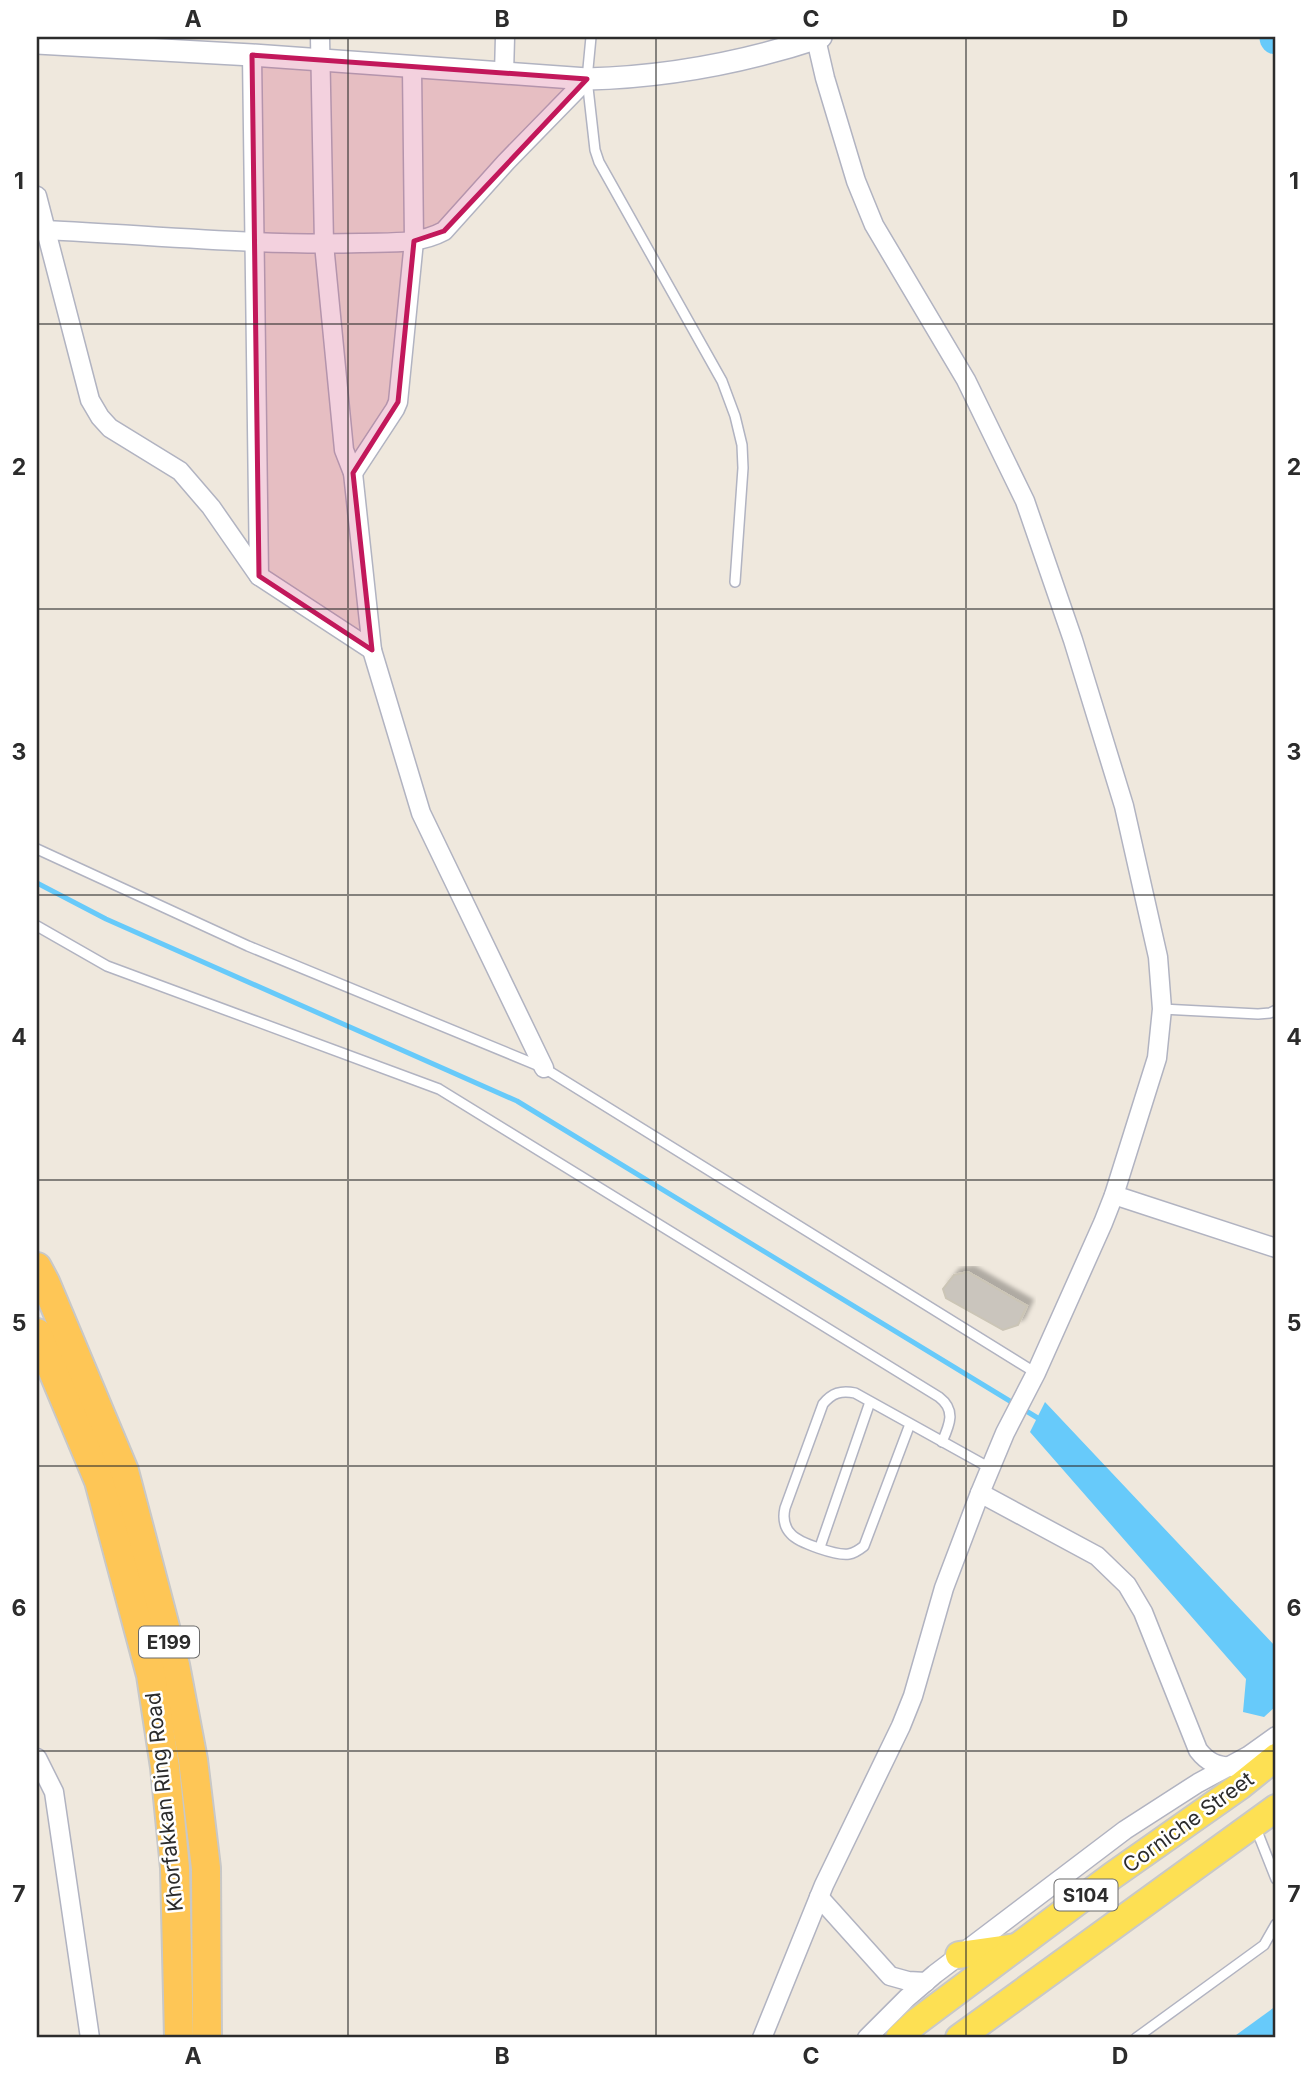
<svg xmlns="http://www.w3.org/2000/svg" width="1313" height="2075" viewBox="0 0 1313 2075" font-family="Inter,sans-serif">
<defs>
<filter id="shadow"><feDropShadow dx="6" dy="-6" stdDeviation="2" flood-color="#0004"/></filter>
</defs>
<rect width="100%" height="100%" fill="#efe8dd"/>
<g fill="#67cafa">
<polygon points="1045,1402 1276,1647 1276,1706 1264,1717 1243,1712 1246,1679 1030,1432"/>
<polygon points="1276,2006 1276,2038 1232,2038"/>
</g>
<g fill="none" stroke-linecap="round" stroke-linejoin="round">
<polyline stroke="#67cafa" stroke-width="5" points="37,883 106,919 517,1101 1041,1420"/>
<polyline stroke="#67cafa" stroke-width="33" points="1276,37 1276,38"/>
</g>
<polygon fill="#cac5bd" stroke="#cbc5b6" stroke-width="2" filter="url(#shadow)" points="968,1272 1027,1306 1018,1325 1003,1330 946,1298 943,1289 954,1275"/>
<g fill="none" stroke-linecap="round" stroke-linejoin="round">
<defs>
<g id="service">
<polyline points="591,37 587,79 595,150 599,162 722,381 735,416 742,445 743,468 735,582"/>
<polyline points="37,849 248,946 544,1068 1036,1373"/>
<path d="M37 926 107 966 439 1089 939 1397C956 1410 950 1424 942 1442"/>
<polyline points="1162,1009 1258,1014 1270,1013 1276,1010"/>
<path d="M910 1424 864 1546C859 1550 855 1553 849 1554 837 1556 799 1543 791 1534 784 1527 783 1517 785 1508L823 1404C832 1393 841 1390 855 1393L990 1468"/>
<polyline points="820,1547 870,1402"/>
<polyline points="1255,1826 1276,1879"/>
<polyline points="1136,2038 1264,1945 1276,1924"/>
</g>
<g id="minor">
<polyline points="252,55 259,576"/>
<polyline points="504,74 505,37"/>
<polyline points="37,196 90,400 100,417 110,428 180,471 211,507 259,576 372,650 353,473 344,450 324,244 320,37"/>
<path d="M46 230C151 235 256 246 361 243 389 242 418 245 444 231L506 162 587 79"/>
<polyline points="353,473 395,409 398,402 414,241 412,68"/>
<polyline points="372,650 421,813 544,1068"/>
<polyline points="1114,1195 1276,1248"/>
<path d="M980 1493 1097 1556 1127 1585 1143 1612 1198 1750C1208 1763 1217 1766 1232 1767"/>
<polyline points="37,1758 54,1792 90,2038"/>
<polyline points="819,1897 890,1976 908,1981 926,1982"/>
<polyline points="762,2038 824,1885 901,1726 913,1696 944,1588 980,1493 1005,1433 1036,1373 1103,1223 1114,1195 1157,1058 1162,1009 1158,957 1124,806 1073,640 1025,501 966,380 874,225 856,181 825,78 816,39"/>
<polyline points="867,2038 907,1998 935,1974 1125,1830 1198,1783 1248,1756 1276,1736"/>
</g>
<path id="tertiary" d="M37 43 252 55 587 79C667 77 746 62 821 37"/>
<g id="primary">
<polyline points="959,1955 1016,1947"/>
<polyline points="899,2038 915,2023 1112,1876 1240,1786 1276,1757"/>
<polyline points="959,2038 1276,1808"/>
</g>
<g id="trunk">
<polyline points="37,1267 45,1282 124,1471 175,1665 193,1760 206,1868 207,2038"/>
<polyline points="37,1333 99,1481 151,1675 165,1767 175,1868 179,2038"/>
</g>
</defs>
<use href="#service" stroke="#b1b3c1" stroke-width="12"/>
<use href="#minor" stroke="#b1b3c1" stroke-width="21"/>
<use href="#tertiary" stroke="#b1b3c1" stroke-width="24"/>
<use href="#primary" stroke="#c8c8c8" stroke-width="30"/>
<use href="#trunk" stroke="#c8c8c8" stroke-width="32"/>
<use href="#service" stroke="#fff" stroke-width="9"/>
<use href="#minor" stroke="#fff" stroke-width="18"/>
<use href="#tertiary" stroke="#fff" stroke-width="21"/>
<use href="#primary" stroke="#fde053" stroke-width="26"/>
<use href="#trunk" stroke="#fec656" stroke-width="28"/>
</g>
<path fill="#c2185b" fill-opacity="0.2" stroke="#c2185b" stroke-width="5" stroke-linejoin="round" d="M252 55 587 79 444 231 414 241 398 402 353 473 372 650 259 576Z"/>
<path fill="none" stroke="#2c2c2c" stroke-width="2" stroke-opacity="0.55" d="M348 37V2038M656 37V2038M966 37V2038M37 324H1276M37 609H1276M37 895H1276M37 1180H1276M37 1466H1276M37 1751H1276"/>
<g text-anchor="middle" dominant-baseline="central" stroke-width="5" stroke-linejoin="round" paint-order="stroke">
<g fill="#fff" stroke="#6b6b6b" stroke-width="2">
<rect x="139" y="1626.5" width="60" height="31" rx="5"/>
<rect x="1054.5" y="1879.5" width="63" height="31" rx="5"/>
</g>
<g font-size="19" font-weight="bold" fill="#2c2c2c">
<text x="169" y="1642">E199</text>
<text x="1086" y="1895">S104</text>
</g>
<g font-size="21" fill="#2c2c2c" stroke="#fff">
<text transform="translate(164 1802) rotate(-96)">Khorfakkan Ring Road</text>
<text transform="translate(1188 1822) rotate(-36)">Corniche Street</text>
</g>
</g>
<rect width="1313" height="2075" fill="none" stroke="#ffffff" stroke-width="77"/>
<rect x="38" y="38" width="1236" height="1998" fill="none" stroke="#2c2c2c" stroke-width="2.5"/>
<g font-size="23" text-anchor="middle" font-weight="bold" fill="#2c2c2c">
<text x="193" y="27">A</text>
<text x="502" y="27">B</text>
<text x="811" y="27">C</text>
<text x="1120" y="27">D</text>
<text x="19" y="189">1</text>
<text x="1294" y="189">1</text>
<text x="19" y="475">2</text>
<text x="1294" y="475">2</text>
<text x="19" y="760">3</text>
<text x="1294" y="760">3</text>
<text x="19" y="1045">4</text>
<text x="1294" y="1045">4</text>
<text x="19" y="1331">5</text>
<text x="1294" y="1331">5</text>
<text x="19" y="1616">6</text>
<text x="1294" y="1616">6</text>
<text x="19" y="1902">7</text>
<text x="1294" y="1902">7</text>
<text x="193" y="2064">A</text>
<text x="502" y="2064">B</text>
<text x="811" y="2064">C</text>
<text x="1120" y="2064">D</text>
</g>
</svg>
